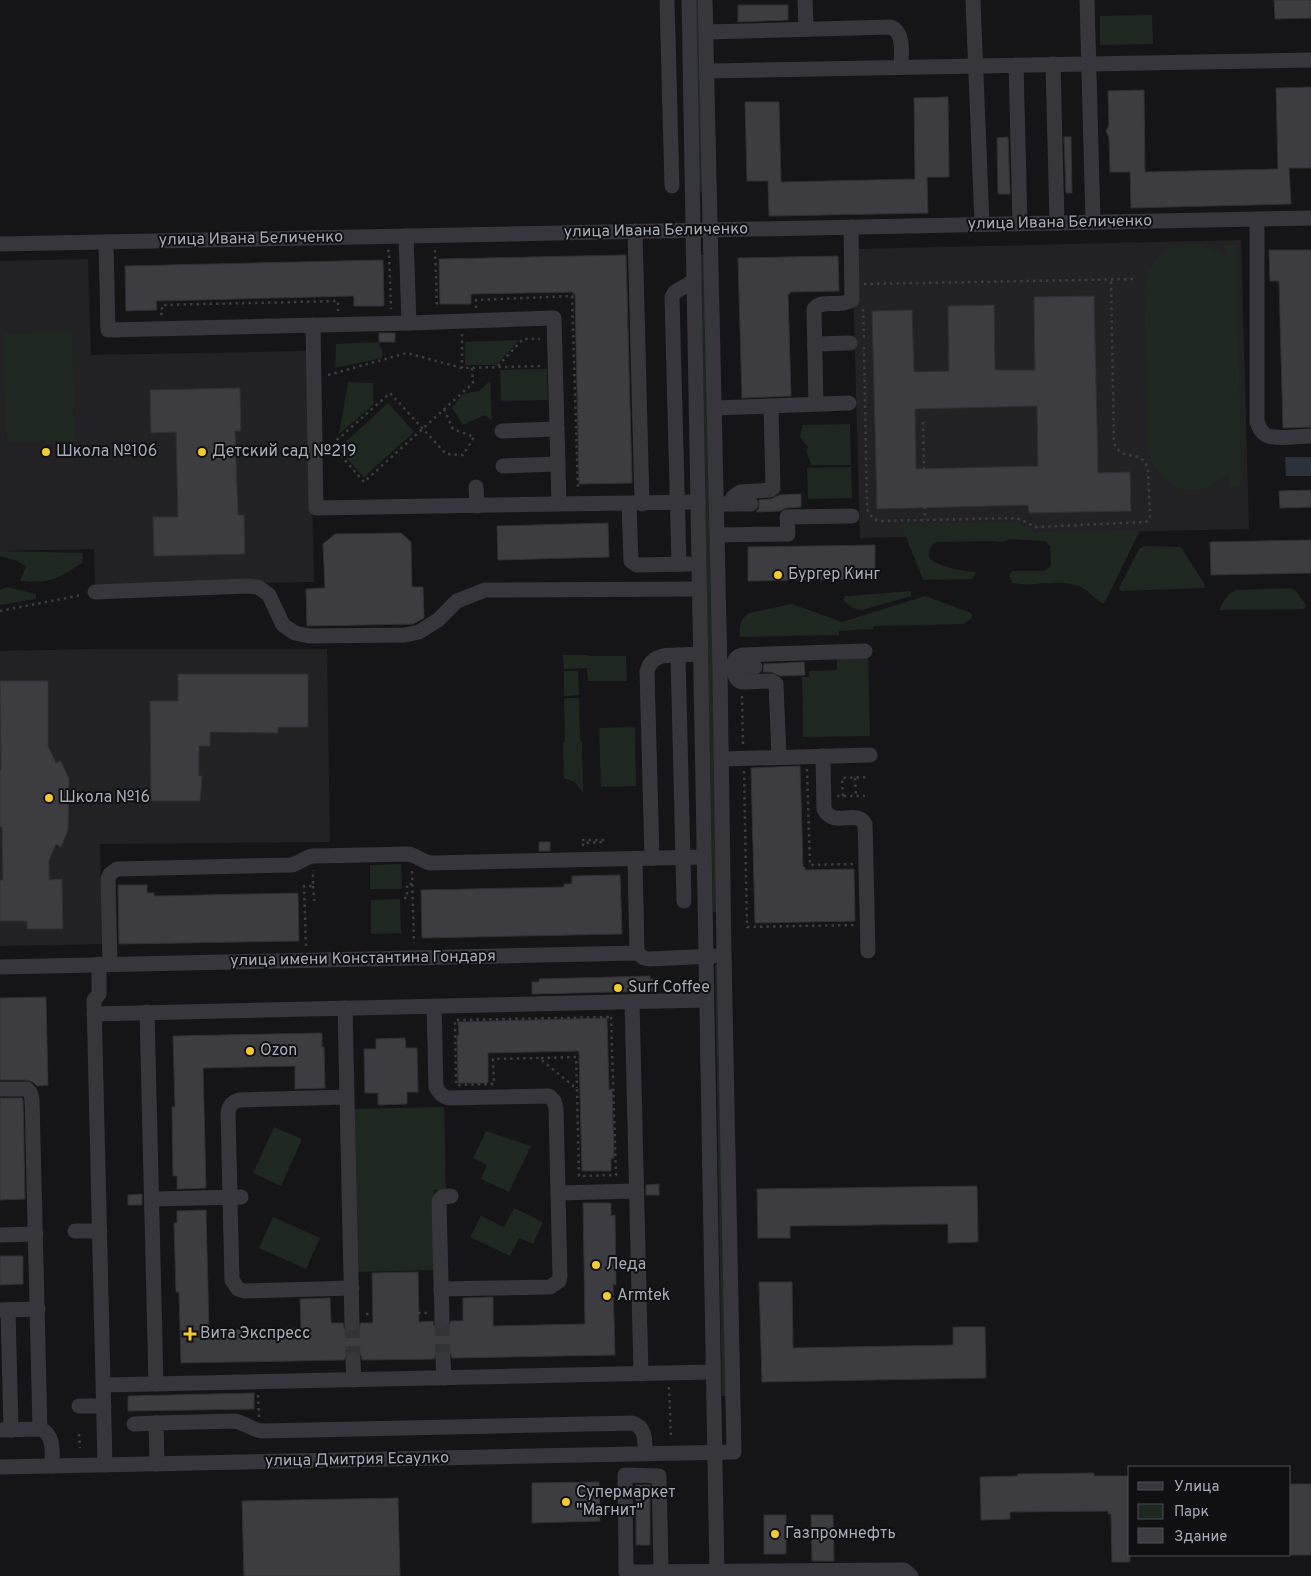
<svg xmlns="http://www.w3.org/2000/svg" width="1311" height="1576" viewBox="0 0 1311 1576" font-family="Overpass,sans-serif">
<rect width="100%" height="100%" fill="#151517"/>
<g fill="#222124">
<polygon points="1241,240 1249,529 860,538 852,249"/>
<polygon points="88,259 91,355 309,351 314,582 95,586 94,549 0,551 0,261"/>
<polygon points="95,649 327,649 330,842 100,844 102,944 0,946 0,651"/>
</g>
<g fill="#1f2721">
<polygon points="696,0 701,0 704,192 699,192"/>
<polygon points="1152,15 1153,44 1100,45 1100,16"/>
<path d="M1183 244C1199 243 1212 247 1225 256V245H1236L1242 487H1230L1229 473C1222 479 1215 485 1206 488 1179 497 1155 476 1148 452L1144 285C1148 263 1162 249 1183 244Z"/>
<polygon points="700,255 706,255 718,912 713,912"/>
<polygon points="72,331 75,441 6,442 3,333"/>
<polygon points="519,340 497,365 465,365 465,342"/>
<polygon points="377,342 382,348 382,358 335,368 336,344"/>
<polygon points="547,369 548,400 501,401 500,370"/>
<polygon points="490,381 492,421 485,415 463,425 452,408 463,394 479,391"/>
<polygon points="348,382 373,383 374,404 339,434"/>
<polygon points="388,403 414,432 364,477 338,449"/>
<polygon points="850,424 851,465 811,465 806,450 808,447 800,437 803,425"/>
<polygon points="851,467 852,498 808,499 807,468"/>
<path d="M1017 522 1031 529 1034 532 1140 530 1104 604C1094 599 1088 589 1078 586 1065 581 1049 583 1035 584 1028 585 1020 584 1012 583L1009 575 1012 571H1043L1049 568 1051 563 1050 546 1045 541 1009 539 1004 542 989 541 937 542C930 546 927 551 930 559 939 567 962 571 975 572L976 573 972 579 923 580 905 534H903L902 524Z"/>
<polygon points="1144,546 1181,547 1205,585 1204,588 1121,591 1119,588 1139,549"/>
<path d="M0 551 83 553 82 563C57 579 51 584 20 581L26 566 15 560 0 556Z"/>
<polygon points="7,587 36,594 36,599 0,605 0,590"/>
<path d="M1290 588 1296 591 1306 605 1304 609 1220 610C1221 602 1229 593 1236 590Z"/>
<path d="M911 591V596L862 610C856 610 847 605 843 600L845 596H849Z"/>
<path d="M925 596 971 613C975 619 967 622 963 624L874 626 873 629 839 631V635L740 637C739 627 740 619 749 613L792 604 842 622Z"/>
<polygon points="563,655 587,655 588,656 626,656 627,681 588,681 587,668 564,669"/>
<polygon points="868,657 870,736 803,737 802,677 809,677 809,671 837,670 837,658"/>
<polygon points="564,671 578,671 579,695 564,696"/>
<polygon points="564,698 579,698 580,741 582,742 583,793 575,782 564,778 563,742 565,742"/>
<polygon points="635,727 636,786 601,787 599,728"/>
<polygon points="401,864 402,889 370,889 370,865"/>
<polygon points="400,899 401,933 371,934 371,900"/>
<polygon points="715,965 720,965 727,1396 722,1396"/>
<polygon points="444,1107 446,1190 434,1190 435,1270 357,1272 353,1109"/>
<polygon points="274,1127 302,1139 281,1186 253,1173"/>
<polygon points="486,1131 531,1146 509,1192 481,1179 487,1165 473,1158"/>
<polygon points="514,1208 543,1222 533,1244 519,1238 510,1256 470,1237 481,1216 504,1227"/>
<polygon points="273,1217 320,1238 306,1269 259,1248"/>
</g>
<polygon fill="#2b323b" points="1285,457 1311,457 1311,476 1286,476"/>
<g fill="#3d3d41" stroke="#302f33" fill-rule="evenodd">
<polygon points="1274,0 1311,0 1311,18 1275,19"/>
<polygon points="738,5 788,5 788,20 738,22"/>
<polygon points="1311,87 1311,168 1289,168 1291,204 1131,208 1130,172 1110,172 1109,137 1106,131 1109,125 1108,91 1144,90 1145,172 1278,169 1276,88"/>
<polygon points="948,97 949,177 927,177 928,213 769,216 768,181 747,181 745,102 779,102 781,182 915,179 914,98"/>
<polygon points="1008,137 1010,194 998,194 997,138"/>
<polygon points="1064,137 1071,137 1072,193 1066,193"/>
<polygon points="1269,250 1311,250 1311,427 1283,428 1279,281 1270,281"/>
<polygon points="626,255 632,483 579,484 575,294 573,294 573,292 471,294 471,304 440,304 439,259"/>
<polygon points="838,256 839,291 790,292 790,294 788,294 791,396 742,398 738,258"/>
<polygon points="383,260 384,306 354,306 354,296 156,301 157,310 126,311 125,266"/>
<path d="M1094 296 1098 473 1130 472 1131 511 1029 513 1028 505 877 509 872 311 912 310 914 372 949 371 948 306 994 305 995 370H1035L1034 297ZM1037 406 1038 466 916 469 915 409Z"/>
<rect x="379" y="333" width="16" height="9"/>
<polygon points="240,388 241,431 235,431 238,515 244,515 245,554 154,556 153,517 178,517 176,432 151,433 150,390"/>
<polygon points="1311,490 1311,507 1280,508 1279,491"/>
<polygon points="801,494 801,507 786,508 780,511 756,512 759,508 759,500 771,499 779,495"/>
<polygon points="608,523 609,557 498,560 497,526"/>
<polygon points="401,533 411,542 412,587 423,587 424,618 413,624 307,626 306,589 325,588 323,544 335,534"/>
<polygon points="1311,540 1311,573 1211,575 1210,542"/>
<polygon points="875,545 875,579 748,581 748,547"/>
<polygon points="804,662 805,675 780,676 771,672 763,672 764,664"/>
<polygon points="178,674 308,674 308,727 278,727 278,733 210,732 210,746 199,746 199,776 202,776 200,801 151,801 150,701 178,701"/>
<polygon points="0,681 48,681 48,746 56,763 61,761 69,779 68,830 61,847 56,844 49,860 49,880 62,879 63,929 27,929 27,921 0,921 0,880 3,880 2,827 0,827 0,770 1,770"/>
<polygon points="800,766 803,867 805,867 805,870 854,869 855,921 755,923 751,768"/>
<rect x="539" y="842" width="11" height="9"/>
<polygon points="620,875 622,934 422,938 421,890 564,887 564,884 572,884 572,876"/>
<polygon points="118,885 147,885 147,893 154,893 154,896 298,893 299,941 119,944"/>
<polygon points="650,976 650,979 657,979 657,991 532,994 532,982 539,982 539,979"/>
<polygon points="46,997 48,1085 37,1086 33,1082 27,1080 0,1080 0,998"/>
<polygon points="607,1018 609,1090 612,1089 614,1158 611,1158 611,1171 582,1171 579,1051 488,1053 488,1083 458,1083 457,1036 459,1035 458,1022"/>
<polygon points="322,1033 322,1047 324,1047 325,1088 295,1089 295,1066 203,1068 206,1188 177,1189 177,1176 173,1176 172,1107 175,1107 173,1036"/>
<polygon points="405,1038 406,1048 417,1048 418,1092 407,1092 407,1104 378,1105 378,1093 365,1093 364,1049 376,1049 376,1039"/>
<polygon points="0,1098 22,1098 23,1100 25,1199 0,1200"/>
<polygon points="659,1184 659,1195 646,1195 646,1185"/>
<polygon points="977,1186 978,1242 948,1243 948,1224 790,1226 790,1238 758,1238 757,1189"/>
<polygon points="142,1194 142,1205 128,1205 128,1195"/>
<polygon points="583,1203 611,1203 611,1216 615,1215 616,1285 613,1284 615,1355 452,1358 451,1354 443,1350 438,1351 434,1359 362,1360 361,1355 353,1351 348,1352 344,1360 181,1363 179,1292 176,1292 174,1223 177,1223 177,1211 206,1210 209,1330 301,1328 300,1299 330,1298 331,1323 343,1323 344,1328 352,1332 357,1331 361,1323 373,1323 372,1273 418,1272 419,1322 433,1321 434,1326 442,1330 447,1329 451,1321 463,1321 463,1298 493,1297 493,1326 585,1324"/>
<polygon points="0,1256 23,1256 23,1284 0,1285"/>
<polygon points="759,1282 792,1282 793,1348 953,1345 953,1327 985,1327 986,1378 762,1382"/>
<polygon points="254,1393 254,1409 128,1411 128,1396"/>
<polygon points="1094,1473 1094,1476 1130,1476 1130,1562 1112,1562 1111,1514 1108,1514 1108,1511 1010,1512 1010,1519 981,1520 980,1477 1018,1476 1018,1474"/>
<polygon points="599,1482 600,1521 532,1523 532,1483"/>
<rect x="1290" y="1484" width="21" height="71"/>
<rect x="636" y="1485" width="14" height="60"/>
<polygon points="398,1498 400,1576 244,1576 242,1501"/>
<rect x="764" y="1515" width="22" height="39"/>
<polygon points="811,1515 833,1515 834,1561 812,1561"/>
</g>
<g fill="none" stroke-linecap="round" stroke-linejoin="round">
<g stroke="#323337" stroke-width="15" stroke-dasharray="15 8" stroke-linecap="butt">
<polyline points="442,1321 443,1359"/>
<polyline points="352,1323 353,1360"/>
</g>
<g stroke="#3c3d43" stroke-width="2.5" stroke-dasharray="2.5 4" stroke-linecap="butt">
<polyline points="435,250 437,308"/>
<polyline points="387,251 389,251 391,309"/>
<polyline points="864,284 1137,279"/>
<polyline points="476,308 476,300 572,296 578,491"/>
<polyline points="863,309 864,339"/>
<polyline points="160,314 162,314 162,305 338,301 338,311"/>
<polyline points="462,334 462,368"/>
<path d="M864 347 867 509C869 515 872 518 878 521L1017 518 1036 527 1146 522 1149 520 1150 516 1148 469C1140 446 1124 465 1114 443L1111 280"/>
<polyline points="498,366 523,339 540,339"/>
<polyline points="328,375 407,353 462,368 543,366"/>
<polyline points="444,409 453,429 474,437 463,455 446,454 390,393 337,440 336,450 364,482 473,383 472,368"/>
<polyline points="923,422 925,520"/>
<polyline points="0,611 82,595"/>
<polyline points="742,696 743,745"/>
<polyline points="807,769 810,865 853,864"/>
<polyline points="744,771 747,927 855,925"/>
<polyline points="855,778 856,796"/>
<polyline points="837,796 865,796"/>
<polyline points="843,796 842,778 869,777"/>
<polyline points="583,839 583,840 604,840 604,842 583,843 583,846"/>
<polyline points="412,871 414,943"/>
<polyline points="313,886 314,900 316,900"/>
<polyline points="404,898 407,898 407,884 412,884"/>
<polyline points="306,946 304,886 313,886 313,870"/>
<polygon points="611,1017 616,1175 579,1176 577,1089 539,1058 493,1059 494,1084 456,1085 455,1020"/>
<polyline points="541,1058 576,1057 577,1088"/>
<polyline points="366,1314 428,1313"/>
<polyline points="669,1387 671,1438"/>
<polyline points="258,1395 259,1417"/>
<polyline points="79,1434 80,1448"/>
</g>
<g stroke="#36363c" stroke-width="15">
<polyline points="667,0 672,186"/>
<polyline points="689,0 717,1576"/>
<polyline points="805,0 806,29"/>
<polyline points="973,0 982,224"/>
<polyline points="1087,0 1093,222"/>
<path d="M706 32 891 27C905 33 901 55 901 67"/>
<polyline points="1053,64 1057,223"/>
<polyline points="1016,65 1020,223"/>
<polyline points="707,71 1311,60"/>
<path d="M1257 219V422C1259 427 1261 432 1266 435 1275 440 1300 436 1311 436"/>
<polyline points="635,231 642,504"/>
<polyline points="406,236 409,323"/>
<polyline points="106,242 108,330 409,323 554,318 559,504 698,502"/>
<polyline points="0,244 1311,218"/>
<polyline points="313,325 316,508 559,504"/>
<polyline points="815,344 850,343"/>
<path d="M816 404 814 309C823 298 841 308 852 300L851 227"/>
<polyline points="714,408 849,403"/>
<polyline points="502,431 557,429"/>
<polyline points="503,466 558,464"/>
<polyline points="476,487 477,506"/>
<polyline points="629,504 631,561 637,565 689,564"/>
<polyline points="723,504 751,504"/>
<polyline points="733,504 733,497 740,492 770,490 773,488 771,406"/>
<polyline points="717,535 788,534 787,517 852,516"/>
<polyline points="679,564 672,297 675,292 694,281"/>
<polyline points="95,592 246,586 258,587 269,595 283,625 295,633 309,636 405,635 419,632 438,620 457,601 485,590 699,589"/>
<polyline points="724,668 755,667"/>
<path d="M823 756 824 809C834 829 856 808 865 824L868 951"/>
<path d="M779 757 776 684 771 681 742 682C734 680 731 667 735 660 737 656 739 656 742 655L865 651"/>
<polyline points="721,759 870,755"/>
<path d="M652 858 647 671C652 655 664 655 678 655"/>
<polyline points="635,859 637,953"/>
<polyline points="684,901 678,655 700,654"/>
<polyline points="99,964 99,994 94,1000 105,1465"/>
<path d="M110 964 108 879 110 874 117 869 292 865C300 863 305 857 313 856L409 854C417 856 422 861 430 863L704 857"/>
<polyline points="0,967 637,953 644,958 649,959 714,956"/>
<polyline points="632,1002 641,1374"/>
<path d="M434 1006 436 1087C439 1093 442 1096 448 1098L549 1096 554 1101 556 1108 560 1276 559 1281 550 1287 441 1289"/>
<polyline points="345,1008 352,1323"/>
<polyline points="147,1012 156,1384"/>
<polyline points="94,1014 706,1000"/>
<polyline points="0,1089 27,1089 30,1092 32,1099 40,1429"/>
<path d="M347 1097 239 1100C232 1102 229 1105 228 1113L232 1280 238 1289 244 1291 352 1288"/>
<polyline points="558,1193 636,1191"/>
<polyline points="152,1199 241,1197"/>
<polyline points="75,1231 100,1231"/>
<polyline points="0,1235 36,1234"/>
<polyline points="0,1310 38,1309"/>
<polyline points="8,1310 11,1430"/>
<polyline points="442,1321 439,1201 442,1197 451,1196"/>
<polyline points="443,1359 444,1378"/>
<polyline points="353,1360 354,1380"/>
<polyline points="104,1385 712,1372"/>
<polyline points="79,1406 104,1406"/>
<polyline points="134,1424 156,1423"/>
<path d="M0 1430 40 1429C55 1434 52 1454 52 1466"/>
<path d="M157 1464 156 1423 235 1421C245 1423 252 1430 262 1431L632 1423C646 1427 645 1441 645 1453"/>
<polyline points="0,1467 734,1452 724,955 720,668 705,0"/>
<polyline points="661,1571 659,1476 625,1475 626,1572 904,1570 911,1576"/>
</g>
</g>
<g fill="#f3cb31" stroke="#101012" stroke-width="2">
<circle cx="46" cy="452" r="5"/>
<circle cx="202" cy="452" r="5"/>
<circle cx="778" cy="575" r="5"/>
<circle cx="49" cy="798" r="5"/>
<circle cx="618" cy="988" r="5"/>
<circle cx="250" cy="1051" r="5"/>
<circle cx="596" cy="1265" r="5"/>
<circle cx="607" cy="1296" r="5"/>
<path d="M187.5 1326.5h5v5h5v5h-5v5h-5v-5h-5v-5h5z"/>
<circle cx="566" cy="1502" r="5"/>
<circle cx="775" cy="1534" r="5"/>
</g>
<g text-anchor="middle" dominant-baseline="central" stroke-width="4" stroke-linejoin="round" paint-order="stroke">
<g font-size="16" fill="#a7aab7" stroke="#101012">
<text transform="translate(1060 223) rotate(-1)">улица Ивана Беличенко</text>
<text transform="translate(656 231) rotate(-1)">улица Ивана Беличенко</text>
<text transform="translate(251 239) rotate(-1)">улица Ивана Беличенко</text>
<text transform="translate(363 959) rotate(-1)">улица имени Константина Гондаря</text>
<text transform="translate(357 1460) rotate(-1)">улица Дмитрия Есаулко</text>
</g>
<g font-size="16" fill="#a7aab7" stroke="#101012" text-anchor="start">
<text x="56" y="452">Школа №106</text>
<text x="212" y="452">Детский сад №219</text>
<text x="788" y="575">Бургер Кинг</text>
<text x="59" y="798">Школа №16</text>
<text x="628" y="988">Surf Coffee</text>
<text x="260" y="1051">Ozon</text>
<text x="606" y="1265">Леда</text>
<text x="617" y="1296">Armtek</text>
<text x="200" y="1334">Вита Экспресс</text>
<text x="576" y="1493">Супермаркет<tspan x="576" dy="18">"Магнит"</tspan></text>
<text x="785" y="1534">Газпромнефть</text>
</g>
</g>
<rect x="1128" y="1466" width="162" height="90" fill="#101012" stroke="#4c4e54"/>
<rect x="1138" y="1482" width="25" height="8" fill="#36363c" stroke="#4c4e54"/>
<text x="1174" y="1491" font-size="15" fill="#a7aab7">Улица</text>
<rect x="1138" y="1504" width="25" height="15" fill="#1f2721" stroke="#4c4e54"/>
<text x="1174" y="1516" font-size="15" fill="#a7aab7">Парк</text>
<rect x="1138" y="1528" width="25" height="15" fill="#3d3d41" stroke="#4c4e54"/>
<text x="1174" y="1541" font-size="15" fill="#a7aab7">Здание</text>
</svg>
